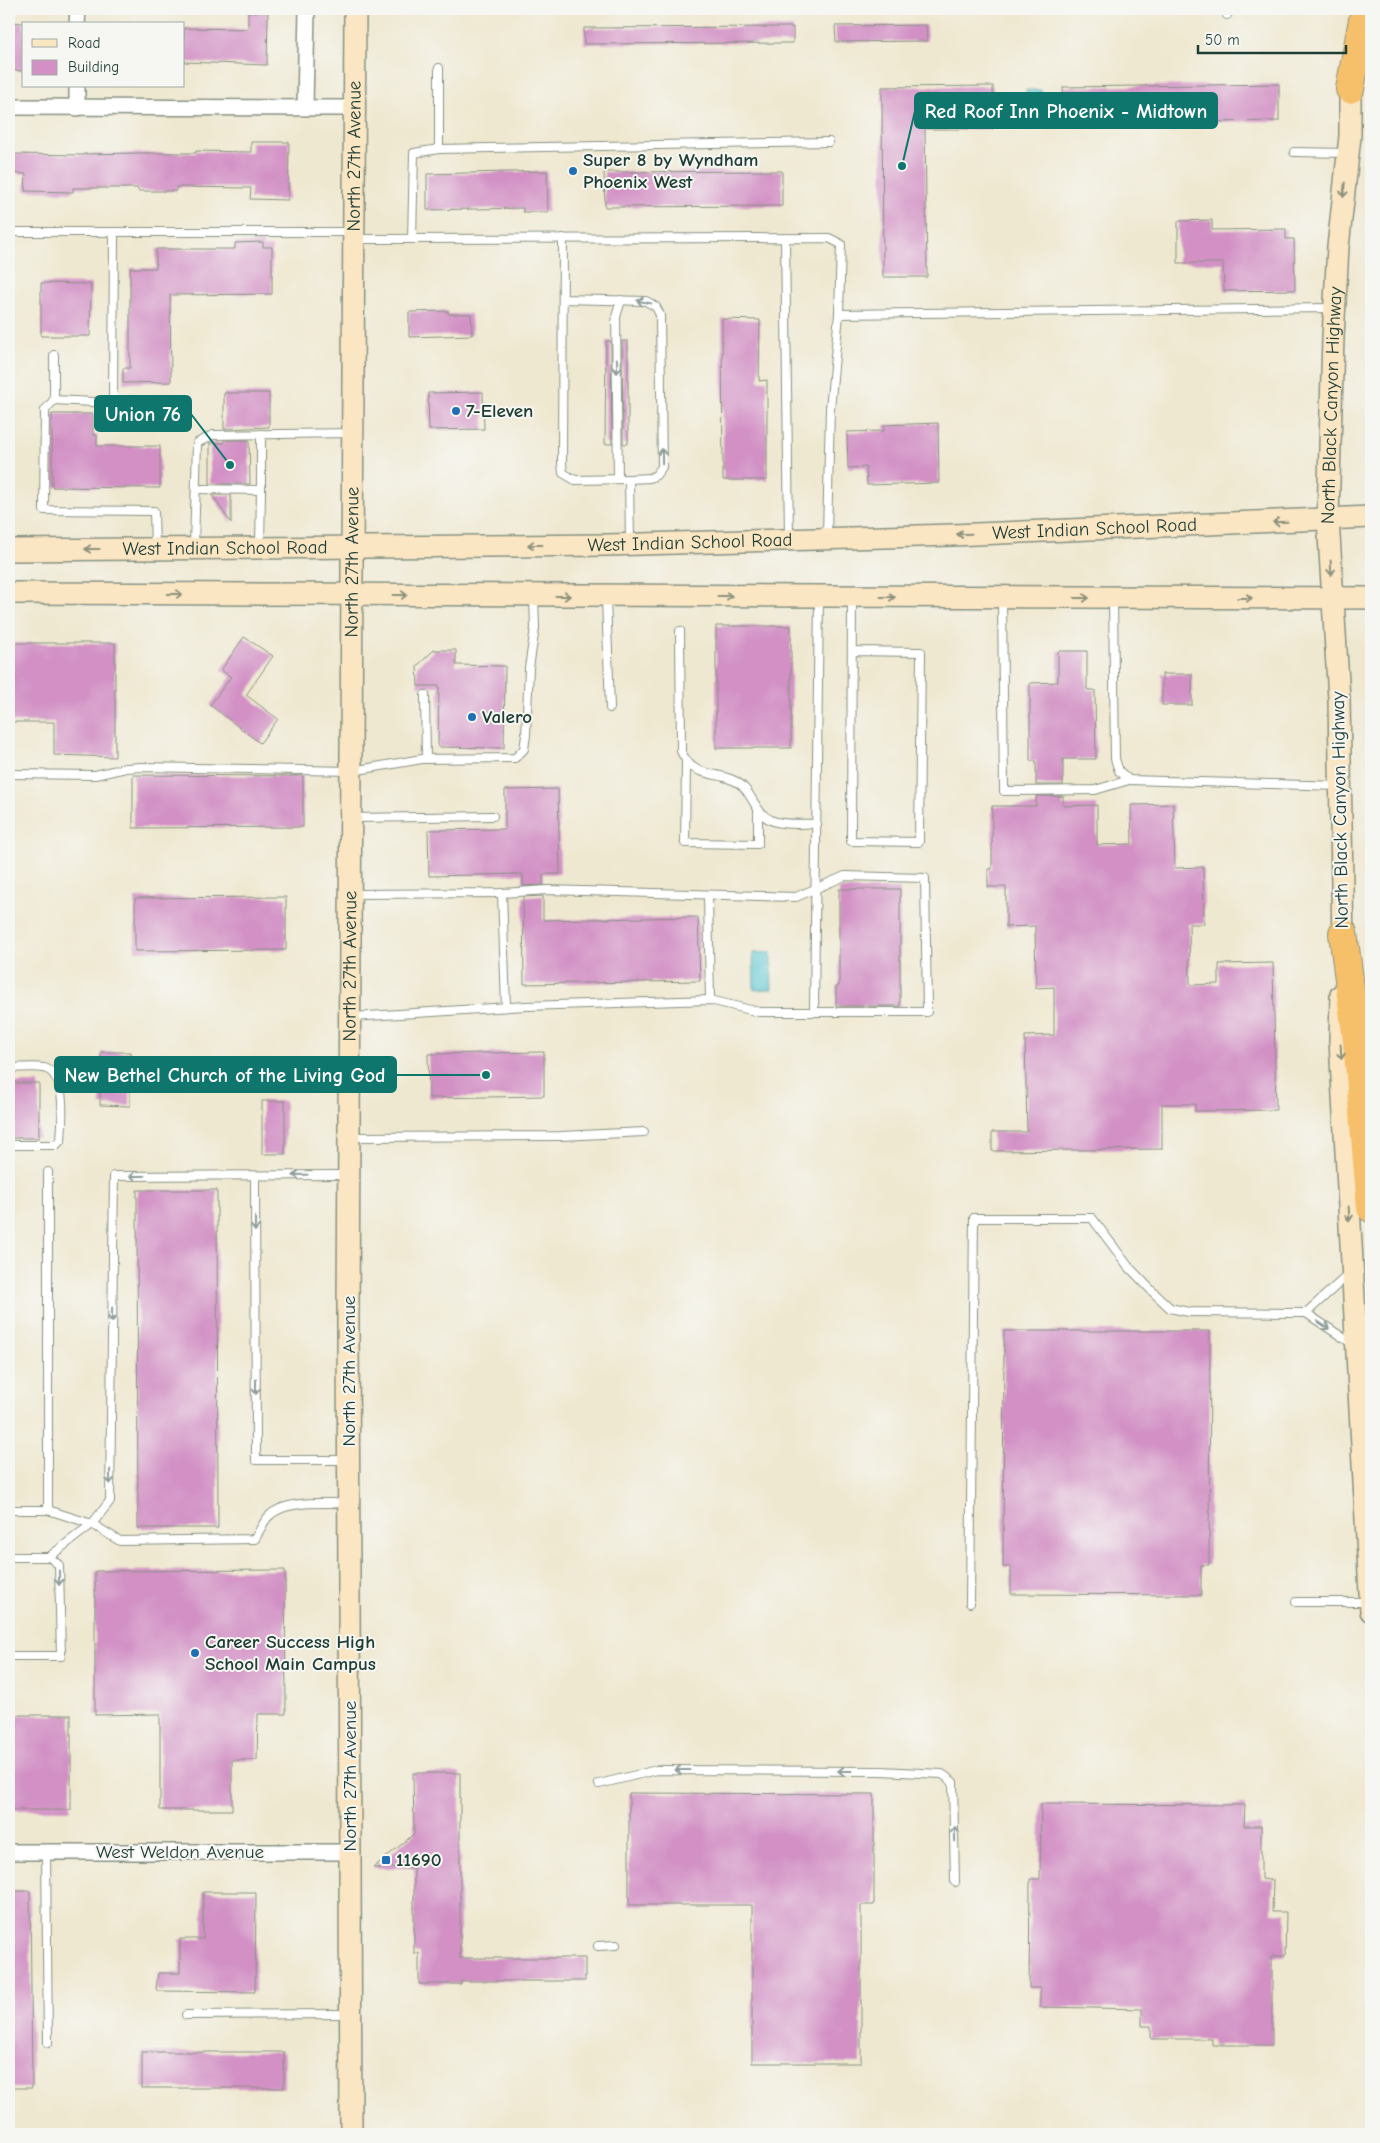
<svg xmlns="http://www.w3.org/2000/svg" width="1380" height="2143" viewBox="0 0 1380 2143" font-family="'Comic Neue',sans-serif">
<rect width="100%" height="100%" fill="#f6f6f2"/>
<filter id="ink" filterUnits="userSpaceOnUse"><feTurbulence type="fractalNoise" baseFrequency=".02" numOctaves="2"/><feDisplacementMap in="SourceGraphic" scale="10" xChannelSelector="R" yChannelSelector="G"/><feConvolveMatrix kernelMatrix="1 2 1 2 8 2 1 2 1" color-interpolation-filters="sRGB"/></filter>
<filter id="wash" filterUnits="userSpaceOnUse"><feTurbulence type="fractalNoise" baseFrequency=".0096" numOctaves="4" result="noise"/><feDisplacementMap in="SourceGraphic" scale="20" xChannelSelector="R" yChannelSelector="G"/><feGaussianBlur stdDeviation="1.12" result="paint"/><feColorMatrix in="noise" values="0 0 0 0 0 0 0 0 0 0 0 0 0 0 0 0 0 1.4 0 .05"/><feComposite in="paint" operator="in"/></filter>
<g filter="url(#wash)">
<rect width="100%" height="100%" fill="#efe8d0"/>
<g fill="#5bc7d2" stroke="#3d8283">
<polygon points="1026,90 1041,90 1042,118 1027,118"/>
<polygon points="771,952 772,989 754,990 753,953"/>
</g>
<g id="blocks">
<g fill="#d290c5">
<polygon points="248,12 268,12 267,65 184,62 184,28 248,29"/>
<polygon points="9,22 24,23 24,71 9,70"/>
<polygon points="926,25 927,41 836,42 835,26"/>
<polygon points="793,27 793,43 584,44 584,28"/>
<polygon points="1279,84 1279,121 1063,124 1063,87"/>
<polygon points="993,86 993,129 925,129 927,277 883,277 882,87"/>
<polygon points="251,142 289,142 288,200 250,199 251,188 176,187 176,191 138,191 138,188 73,188 73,192 25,191 26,174 9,173 9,154 84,155 84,154 139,153 196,153 196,151 251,152"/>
<polygon points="547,171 548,212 523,212 523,208 427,210 427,174"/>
<polygon points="782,171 782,206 605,207 604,172"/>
<polygon points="1212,220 1212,230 1286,229 1286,239 1294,239 1295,290 1224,291 1223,263 1178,263 1178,221"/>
<polygon points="263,242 263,247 272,247 272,294 170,295 171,382 123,383 123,368 130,368 130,268 156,268 156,249 235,249 235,243"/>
<polygon points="41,283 91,284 90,336 41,336"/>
<polygon points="448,311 448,314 471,314 472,335 409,337 409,312"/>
<polygon points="722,319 760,320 759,381 767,380 767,480 723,480"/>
<polygon points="606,341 611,341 612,444 605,444"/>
<polygon points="622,341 628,341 628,444 623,444"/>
<polygon points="483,392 484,429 429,430 428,393"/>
<polygon points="224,393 269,393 269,427 224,429"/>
<polygon points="52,414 93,414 93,435 97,435 97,446 160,446 160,488 52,487"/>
<polygon points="938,423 939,483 867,485 866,467 848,468 847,432 884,431 884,425"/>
<polygon points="224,440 249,440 250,484 210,484 210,443 224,443"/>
<polygon points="212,495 231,495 231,523"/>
<rect x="716" y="626" width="75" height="122"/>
<polygon points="244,637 273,656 246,695 278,719 260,743 210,705 231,677 221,670"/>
<polygon points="9,643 115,643 115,757 54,755 54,722 9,722"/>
<polygon points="434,650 456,650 456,665 505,666 504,748 438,747 439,686 418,686 417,666"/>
<polygon points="1058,651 1087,651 1087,690 1095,690 1096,759 1063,759 1063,785 1036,785 1036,761 1030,761 1030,683 1058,682"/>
<rect x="1162" y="674" width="30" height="31"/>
<polygon points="133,775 303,776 303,827 133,828"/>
<polygon points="558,789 560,874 543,874 543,885 523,886 523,874 429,876 428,830 505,829 505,790"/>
<polygon points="1036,796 1063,796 1063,806 1097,805 1097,845 1132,844 1131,805 1173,804 1175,868 1203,867 1204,924 1189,924 1190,985 1219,984 1219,964 1273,963 1276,1110 1195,1111 1195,1104 1162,1104 1162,1149 992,1151 992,1132 1027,1132 1025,1036 1054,1035 1054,987 1036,988 1035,926 1006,927 1006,887 988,887 988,869 992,869 992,806 1036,806"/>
<polygon points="839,889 900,889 900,1006 836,1006 836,986 839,986"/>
<polygon points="543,896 543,920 698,917 700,981 524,984 523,897"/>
<polygon points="286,897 286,950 135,951 135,898"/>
<polygon points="101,1052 131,1052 130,1106 100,1105"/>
<polygon points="544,1052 544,1096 429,1098 428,1054"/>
<rect x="9" y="1083" width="30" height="55"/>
<rect x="262" y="1101" width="23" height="53"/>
<polygon points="137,1190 217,1190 218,1528 138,1528"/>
<polygon points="1004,1331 1210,1331 1209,1565 1201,1565 1201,1595 1011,1594 1011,1567 1003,1567"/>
<polygon points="285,1570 286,1714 258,1714 257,1760 232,1760 232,1810 160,1810 160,1714 95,1715 95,1571"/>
<rect x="9" y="1715" width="62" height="95"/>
<polygon points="413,1773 460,1773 460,1958 585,1958 585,1981 461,1981 461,1984 419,1984 419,1953 414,1953 414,1868 373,1868 414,1834"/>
<polygon points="629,1793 874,1794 874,1905 861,1905 861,2063 752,2063 752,1905 629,1905"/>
<polygon points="1041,1804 1245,1805 1244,1826 1261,1826 1261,1879 1273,1880 1272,1912 1286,1912 1285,1956 1272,1956 1272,2045 1212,2045 1212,2039 1151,2039 1151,2026 1142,2026 1142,2009 1040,2007 1040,1988 1029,1988 1030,1879 1040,1879"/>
<polygon points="9,1891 30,1891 32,2088 9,2088"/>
<polygon points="203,1892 256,1892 255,1992 158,1991 156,1989 158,1973 180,1973 180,1939 203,1939"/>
<rect x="142" y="2052" width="142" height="36"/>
</g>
</g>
</g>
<g filter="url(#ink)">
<use href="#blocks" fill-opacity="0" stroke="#879282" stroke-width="1"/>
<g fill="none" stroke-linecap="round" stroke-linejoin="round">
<defs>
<g id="service">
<polyline points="1227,9 1227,15"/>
<polyline points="439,68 439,149"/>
<polyline points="1294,152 1347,153"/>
<polyline points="9,232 352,232"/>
<polyline points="785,238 789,537"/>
<polyline points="354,239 829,238 841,244 839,314 1333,308"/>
<polyline points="412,239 414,153 439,149 829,142"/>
<polyline points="563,299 646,301 656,307 660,315 662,467 656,475 650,478 629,479 575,480 563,473 562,463 563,238"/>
<polyline points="54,355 54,400 113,403 114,232"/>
<polyline points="54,400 45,410 44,510 154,511 155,549"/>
<polyline points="618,479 616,317 621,300"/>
<polyline points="629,479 630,542"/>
<polyline points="196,489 261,490 260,546"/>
<polyline points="261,490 261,434"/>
<polyline points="827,536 830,409 839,314"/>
<polyline points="194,546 197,443 213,435 351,433"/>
<polyline points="852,597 851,841 919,842 921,652 852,651"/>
<polyline points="1002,597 1004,791 1095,790 1129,780"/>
<polyline points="606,598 610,708"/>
<polyline points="1113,598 1115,759 1119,771 1129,780 1339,786"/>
<path d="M680 631 681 751C693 779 713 770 735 781 753 790 753 812 771 820 783 826 804 823 817 824"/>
<polyline points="425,695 426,759"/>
<polyline points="686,763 685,843 758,844 758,811"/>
<polyline points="9,774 95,775 126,768 141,767 352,771 422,759 515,758 524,749 526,735 529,668 535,628 534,596"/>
<polyline points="351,818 493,816"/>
<polyline points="502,893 506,1007"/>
<polyline points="708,895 710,1000"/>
<polyline points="814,1012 819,597"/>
<polyline points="352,1017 526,1006 710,1000 759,1012 927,1012 925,878 845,876 796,897 547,890 502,893 352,894"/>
<path d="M9 1068C20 1068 33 1066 44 1068 68 1074 62 1123 61 1140L56 1145H9"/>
<polyline points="149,1074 348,1077"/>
<polyline points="351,1137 561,1136 644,1132"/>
<path d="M346 1175 114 1176 110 1501 92 1524 120 1541 255 1539C259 1532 263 1522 269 1516 285 1499 325 1504 348 1503"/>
<polyline points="255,1176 256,1460 347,1460"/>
<polyline points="1349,1274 1306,1313 1354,1345"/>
<polyline points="9,1510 48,1510 48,1172"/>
<polyline points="48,1510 92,1524 49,1557"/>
<polyline points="9,1557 49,1557 59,1565 61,1656 9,1656"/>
<polyline points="1296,1602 1369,1602"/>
<polyline points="970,1603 974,1218 1092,1218 1128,1266 1152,1291 1170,1308 1189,1312 1306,1313"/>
<polyline points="599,1784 657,1770 880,1771 942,1774 953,1782 955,1882"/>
<polyline points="46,1852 48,2043"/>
<polyline points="598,1946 616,1945"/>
<polyline points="186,2015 348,2014"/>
</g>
<g id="minor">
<polyline points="77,24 78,9"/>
<polyline points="9,107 355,108"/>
<polyline points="305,107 307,9"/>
<polyline points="77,108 77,86"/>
<polyline points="9,1852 350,1852"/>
</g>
<g id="secondary">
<path id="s1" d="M9 550 608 545 952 535 1371 517"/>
<polyline points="9,593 1371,598"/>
<path id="s2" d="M1343 947 1339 699 1328 519 1333 337 1338 247 1350 136V74"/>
<polyline points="1341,995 1340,1041 1371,1611"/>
<path id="s3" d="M351 2134 348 1315 355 9"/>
</g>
<g id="motorway">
<polyline points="1350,89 1365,9"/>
<polyline points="1343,933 1357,1041 1371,1208"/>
</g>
</defs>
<use href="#service" stroke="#879282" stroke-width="10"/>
<use href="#minor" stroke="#879282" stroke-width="18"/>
<use href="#secondary" stroke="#879282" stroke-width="24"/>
<use href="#motorway" stroke="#879282" stroke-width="30"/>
<use href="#service" stroke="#fff" stroke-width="8"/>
<use href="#minor" stroke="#fff" stroke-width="15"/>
<use href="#secondary" stroke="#fbe6c4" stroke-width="21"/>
<use href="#motorway" stroke="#f6c06b" stroke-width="28"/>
</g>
<defs><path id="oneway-shaft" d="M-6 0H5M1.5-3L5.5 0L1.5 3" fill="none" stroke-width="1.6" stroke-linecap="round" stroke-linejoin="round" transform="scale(1.25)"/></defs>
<g stroke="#8d927c">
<use href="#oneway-shaft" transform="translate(1344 190) rotate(96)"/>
<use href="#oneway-shaft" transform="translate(1280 522) rotate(178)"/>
<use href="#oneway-shaft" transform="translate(964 534) rotate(178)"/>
<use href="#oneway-shaft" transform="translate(535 545) rotate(180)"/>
<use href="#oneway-shaft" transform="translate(92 549) rotate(180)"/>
<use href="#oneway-shaft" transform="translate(1331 568) rotate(87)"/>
<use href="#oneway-shaft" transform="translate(175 594)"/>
<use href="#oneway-shaft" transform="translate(400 595)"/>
<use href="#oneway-shaft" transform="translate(563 596)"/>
<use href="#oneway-shaft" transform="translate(725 596)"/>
<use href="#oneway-shaft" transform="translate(888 597)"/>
<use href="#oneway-shaft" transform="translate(1082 598)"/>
<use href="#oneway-shaft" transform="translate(1245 598)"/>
<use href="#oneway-shaft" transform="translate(1341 1052) rotate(87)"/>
<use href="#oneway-shaft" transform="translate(1349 1214) rotate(87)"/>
</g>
<g stroke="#8f9e9a">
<use href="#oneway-shaft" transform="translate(644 302) rotate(-169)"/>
<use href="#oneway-shaft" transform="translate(617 366) rotate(89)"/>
<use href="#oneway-shaft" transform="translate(662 456) rotate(-91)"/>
<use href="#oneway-shaft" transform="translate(300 1175) rotate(179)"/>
<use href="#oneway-shaft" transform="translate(137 1176) rotate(180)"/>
<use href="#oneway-shaft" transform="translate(255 1224) rotate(90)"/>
<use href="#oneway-shaft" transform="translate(112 1315) rotate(91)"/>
<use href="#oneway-shaft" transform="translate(1323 1325) rotate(33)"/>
<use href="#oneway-shaft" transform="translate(256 1387) rotate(90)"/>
<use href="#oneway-shaft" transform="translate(110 1477) rotate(91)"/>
<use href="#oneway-shaft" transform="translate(59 1578) rotate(89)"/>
<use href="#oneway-shaft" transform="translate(682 1770) rotate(-180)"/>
<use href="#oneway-shaft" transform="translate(845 1771) rotate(-180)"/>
<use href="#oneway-shaft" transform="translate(955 1834) rotate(-91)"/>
</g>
</g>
<g fill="#1f6fb2" stroke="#f6f6f2" stroke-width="2">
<circle cx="573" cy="171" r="5"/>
<circle cx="456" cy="411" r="5"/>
<circle cx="472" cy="717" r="5"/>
<circle cx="195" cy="1653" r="5"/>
<rect x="381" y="1855" width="10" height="10" rx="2.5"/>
</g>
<g text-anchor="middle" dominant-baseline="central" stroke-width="4" stroke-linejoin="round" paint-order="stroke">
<g font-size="19" fill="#1f3d34" stroke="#f6f6f2">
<text stroke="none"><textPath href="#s3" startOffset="1978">North 27th Avenue</textPath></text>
<text stroke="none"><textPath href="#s2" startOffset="542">North Black Canyon Highway</textPath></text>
<text stroke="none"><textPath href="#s1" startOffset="1086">West Indian School Road</textPath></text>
<text stroke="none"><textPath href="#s1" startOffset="681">West Indian School Road</textPath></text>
<text stroke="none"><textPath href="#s1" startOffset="216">West Indian School Road</textPath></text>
<text stroke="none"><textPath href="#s3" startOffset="1572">North 27th Avenue</textPath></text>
<text transform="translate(1340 810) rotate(-91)">North Black Canyon Highway</text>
<text stroke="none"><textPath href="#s3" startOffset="1168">North 27th Avenue</textPath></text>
<text transform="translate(349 1371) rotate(-90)">North 27th Avenue</text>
<text transform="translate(350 1776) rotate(-90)">North 27th Avenue</text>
<text x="180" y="1852">West Weldon Avenue</text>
</g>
<g font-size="19" font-weight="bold" fill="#1f3d34" stroke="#f6f6f2" text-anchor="start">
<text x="583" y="160">Super 8 by Wyndham<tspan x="583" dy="22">Phoenix West</tspan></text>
<text x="466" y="411">7-Eleven</text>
<text x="482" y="717">Valero</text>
<text x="205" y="1642">Career Success High<tspan x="205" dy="22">School Main Campus</tspan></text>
<text x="396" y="1860">11690</text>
</g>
</g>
<path fill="none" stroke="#0f766e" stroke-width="2" d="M902 166L915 111M230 465L191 414M486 1075L396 1075"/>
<g fill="#0f766e" stroke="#f6f6f2" stroke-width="2">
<circle cx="902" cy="166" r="5"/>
<circle cx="230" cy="465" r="5"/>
<circle cx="486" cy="1075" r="5"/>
</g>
<g fill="#0f766e" stroke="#0f766e" stroke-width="2">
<rect x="915" y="93" width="302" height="35" rx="5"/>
<rect x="95" y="396" width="96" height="35" rx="5"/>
<rect x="55" y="1057" width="341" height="35" rx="5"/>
</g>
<g font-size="20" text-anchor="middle" font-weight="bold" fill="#fff">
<text x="1066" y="118">Red Roof Inn Phoenix - Midtown</text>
<text x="143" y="421">Union 76</text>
<text x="225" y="1082">New Bethel Church of the Living God</text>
</g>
<rect width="1380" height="2143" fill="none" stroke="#f6f6f2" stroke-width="30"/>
<rect x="22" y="22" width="162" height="65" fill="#f6f6f2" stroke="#a0aca6"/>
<rect x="32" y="39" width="25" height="8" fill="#fbe6c4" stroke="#a0aca6"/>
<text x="68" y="48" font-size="15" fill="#1f3d34">Road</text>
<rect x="32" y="60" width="25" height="15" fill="#d290c5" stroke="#a0aca6"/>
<text x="68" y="72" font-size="15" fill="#1f3d34">Building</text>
<path d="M1198 45v8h148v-8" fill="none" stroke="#1f3d34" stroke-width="2.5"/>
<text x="1205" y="45" font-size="15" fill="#1f3d34" stroke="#f6f6f2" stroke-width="4" paint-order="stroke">50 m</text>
</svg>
